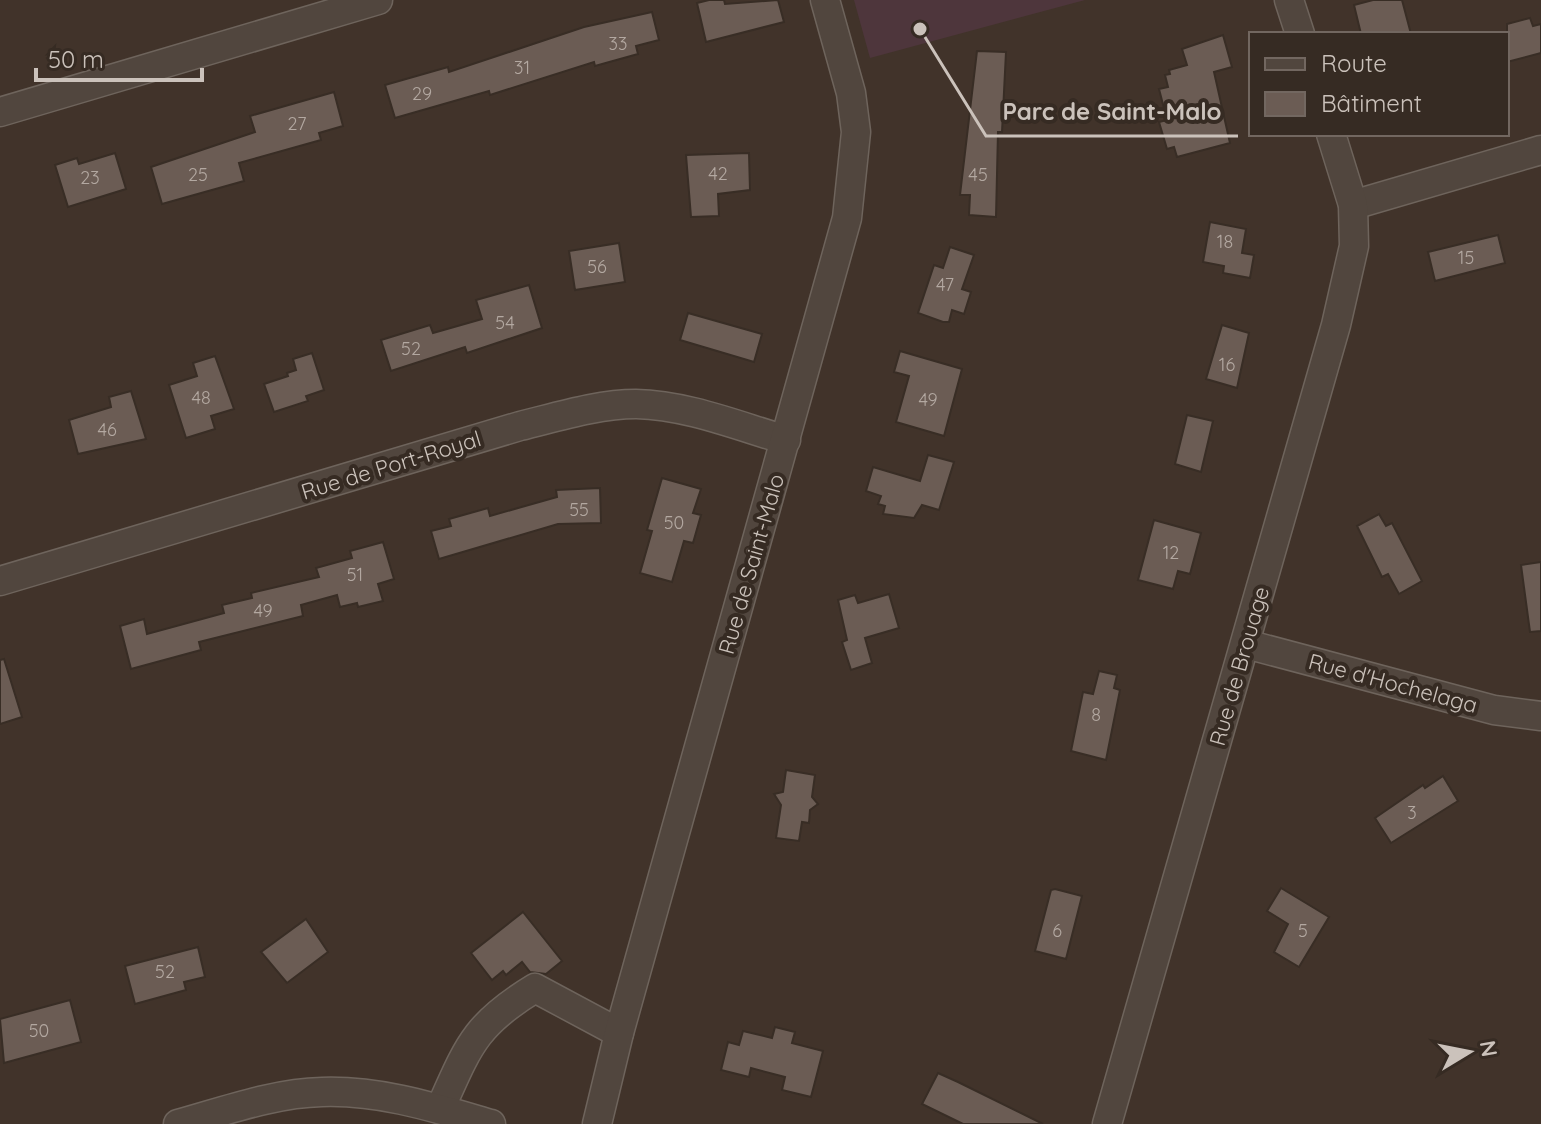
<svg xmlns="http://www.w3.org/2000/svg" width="1541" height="1124" viewBox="0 0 1541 1124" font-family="Quicksand,sans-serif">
<rect width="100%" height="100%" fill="#41332a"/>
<polygon fill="#4e363c" points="854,0 1085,0 870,58"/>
<g fill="#6b5c54" stroke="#382d25" stroke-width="2">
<polygon points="709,0 724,0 725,4 778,0 784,22 706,42 697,3"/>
<polygon points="1373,0 1402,0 1411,34 1361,34 1354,5"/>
<polygon points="652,12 659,40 636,46 638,54 595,66 594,62 490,95 489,91 395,118 385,85 448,67 449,72 584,27"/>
<polygon points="1530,18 1533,26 1541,24 1541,53 1507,62 1507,24"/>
<polygon points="1223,35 1232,67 1214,72 1230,143 1177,157 1174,147 1167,149 1159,122 1167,120 1159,89 1168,87 1165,75 1170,74 1169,70 1187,65 1182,49"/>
<polygon points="977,51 1006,52 1002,132 998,132 996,217 969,215 970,195 960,195"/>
<polygon points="334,92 343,126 319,133 321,140 239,163 244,181 162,204 151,167 255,132 250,116"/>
<polygon points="115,153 126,189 68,207 55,165 77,158 79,164"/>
<polygon points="749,153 750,190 718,194 719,216 691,217 686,155"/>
<polygon points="1210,222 1246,229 1242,253 1254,255 1250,278 1223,273 1224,266 1203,262"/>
<polygon points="1498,235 1505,263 1435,281 1428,252"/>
<polygon points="619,243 625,282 575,290 569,251"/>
<polygon points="950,247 974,255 962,289 971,292 964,314 952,310 949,322 943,322 918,313 934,265 943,268"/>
<polygon points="529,285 542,328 467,353 465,347 391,371 381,340 430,325 433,333 482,319 476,300"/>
<polygon points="688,313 762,334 754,362 680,340"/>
<polygon points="1222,325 1249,333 1237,388 1206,379"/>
<polygon points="900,351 962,369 944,436 896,422 909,376 894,372"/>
<polygon points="312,353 324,390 306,396 308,401 274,412 264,384 288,376 287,373 296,370 293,359"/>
<polygon points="215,356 234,409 211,416 215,429 186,438 169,385 197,376 193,363"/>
<polygon points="131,391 146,439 78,454 69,420 111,407 109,397"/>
<polygon points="1187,415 1213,421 1201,472 1175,464"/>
<polygon points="928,455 954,462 939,510 922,505 914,518 883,514 885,506 878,504 881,496 866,491 873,467 920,481"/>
<polygon points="662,478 701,489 693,513 701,515 693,543 684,541 672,582 640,573 652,531 647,530"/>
<polygon points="600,488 601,523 558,524 439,559 431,531 451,526 449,519 488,508 490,516 557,497 556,490"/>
<polygon points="1379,514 1386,526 1392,523 1422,581 1399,594 1388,574 1382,577 1357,526"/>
<polygon points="1154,520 1201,533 1190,574 1178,571 1173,589 1138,580"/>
<polygon points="383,542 394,579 378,584 383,601 358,607 357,603 340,607 337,595 301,605 303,616 199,642 201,650 131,669 120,626 144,619 147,634 224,613 222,605 252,598 251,593 319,577 316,568 352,558 350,551"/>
<polygon points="1541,562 1541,631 1530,632 1521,565"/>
<polygon points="889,594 899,628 865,638 872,663 851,670 842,642 847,640 838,600 855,595 858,603"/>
<polygon points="4,659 22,717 0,724 0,660"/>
<polygon points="1099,671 1117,675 1114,688 1120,690 1106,760 1071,751 1083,692 1093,694"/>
<polygon points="786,770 815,775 812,797 818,804 810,810 809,823 802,822 799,841 776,838 781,805 774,794 783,792"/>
<polygon points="1443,776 1458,801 1391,843 1375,818 1423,785 1425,788"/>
<polygon points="1281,888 1329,917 1299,967 1274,952 1288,924 1267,911"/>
<polygon points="1055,889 1082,896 1066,959 1035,951 1051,890"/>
<polygon points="523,912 562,961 546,974 530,972 522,962 506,975 503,971 492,980 471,953"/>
<polygon points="306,919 328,952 287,983 261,952"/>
<polygon points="198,947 205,977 184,982 186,990 135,1004 125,966"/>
<polygon points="70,1000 81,1042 4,1063 0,1019"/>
<polygon points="775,1027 795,1032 792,1043 823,1051 811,1097 782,1090 785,1077 751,1068 749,1077 721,1070 728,1042 739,1045 743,1031 772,1038"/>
<polygon points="938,1073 958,1082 1043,1124 963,1124 922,1104"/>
</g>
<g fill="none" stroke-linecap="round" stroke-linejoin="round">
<defs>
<g id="minor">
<polyline points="1289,0 1300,34"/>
<polyline points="0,112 378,0"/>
<polyline points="1353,205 1541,150"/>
<path d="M0 581 520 426C557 417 598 404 636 404 687 405 738 426 786 440"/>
<polyline points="1246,644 1494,710 1541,716"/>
<path d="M440 1109C468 1047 474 1025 535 988L619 1033"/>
<path d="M178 1124C225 1111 274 1093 322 1092 381 1090 436 1108 491 1124"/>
<polyline points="597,1124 619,1033 847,218 856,132 851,93 825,0"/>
<polyline points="1107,1124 1336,325 1354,246 1353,205 1331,134"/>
</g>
</defs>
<use href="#minor" stroke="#6e645c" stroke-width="31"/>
<use href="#minor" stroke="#51463e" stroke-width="28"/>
</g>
<g text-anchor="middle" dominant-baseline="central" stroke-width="8" stroke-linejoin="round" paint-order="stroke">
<g font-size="18" fill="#b3a8a1">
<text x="618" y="43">33</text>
<text x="522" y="67">31</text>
<text x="422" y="93">29</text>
<text x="297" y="123">27</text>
<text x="718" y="173">42</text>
<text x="198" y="174">25</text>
<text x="978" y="174">45</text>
<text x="90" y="177">23</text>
<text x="1225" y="241">18</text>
<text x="1466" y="257">15</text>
<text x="597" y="266">56</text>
<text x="945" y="284">47</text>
<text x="505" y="322">54</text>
<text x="411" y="348">52</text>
<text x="1227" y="364">16</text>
<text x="201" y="397">48</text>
<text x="928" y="399">49</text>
<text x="107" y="429">46</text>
<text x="579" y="509">55</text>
<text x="674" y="522">50</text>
<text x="1171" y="552">12</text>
<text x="355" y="574">51</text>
<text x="263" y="610">49</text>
<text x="1096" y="714">8</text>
<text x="1412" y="812">3</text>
<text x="1057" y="930">6</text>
<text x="1303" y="930">5</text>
<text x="165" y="971">52</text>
<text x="39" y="1030">50</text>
</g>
<g font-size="22" fill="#cbc2bb" stroke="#362b23">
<text transform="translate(391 465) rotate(-17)">Rue de Port-Royal</text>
<text transform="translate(751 564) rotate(-74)">Rue de Saint-Malo</text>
<text transform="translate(1239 666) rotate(-74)">Rue de Brouage</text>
<text transform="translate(1393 683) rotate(15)">Rue d'Hochelaga</text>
</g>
</g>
<path fill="none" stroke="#cbc2bb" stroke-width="3" d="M920 29L986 136H1238"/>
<circle fill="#cbc2bb" stroke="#362b23" stroke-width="3" cx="920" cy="29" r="8"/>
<g font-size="24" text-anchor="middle" font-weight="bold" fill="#cbc2bb" stroke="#362b23" stroke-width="8" stroke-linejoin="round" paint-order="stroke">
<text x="1112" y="120">Parc de Saint-Malo</text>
</g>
<rect x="1249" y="32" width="260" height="104" fill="#362b23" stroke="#726760" stroke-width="2"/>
<rect x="1265" y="58" width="40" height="12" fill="#51463e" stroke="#726760" stroke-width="2"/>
<text x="1321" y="72" font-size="24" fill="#cbc2bb">Route</text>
<rect x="1265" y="92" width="40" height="24" fill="#6b5c54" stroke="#726760" stroke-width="2"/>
<text x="1321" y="112" font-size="24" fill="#cbc2bb">Bâtiment</text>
<g transform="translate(1469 1052) rotate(80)" stroke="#362b23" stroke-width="6" paint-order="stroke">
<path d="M0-6L14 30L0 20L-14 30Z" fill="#cbc2bb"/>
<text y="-12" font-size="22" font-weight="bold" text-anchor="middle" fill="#cbc2bb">N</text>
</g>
<path d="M36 68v12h166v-12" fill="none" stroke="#cbc2bb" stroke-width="4"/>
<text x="48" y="68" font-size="24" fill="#cbc2bb" stroke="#362b23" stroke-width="6" paint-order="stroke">50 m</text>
</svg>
